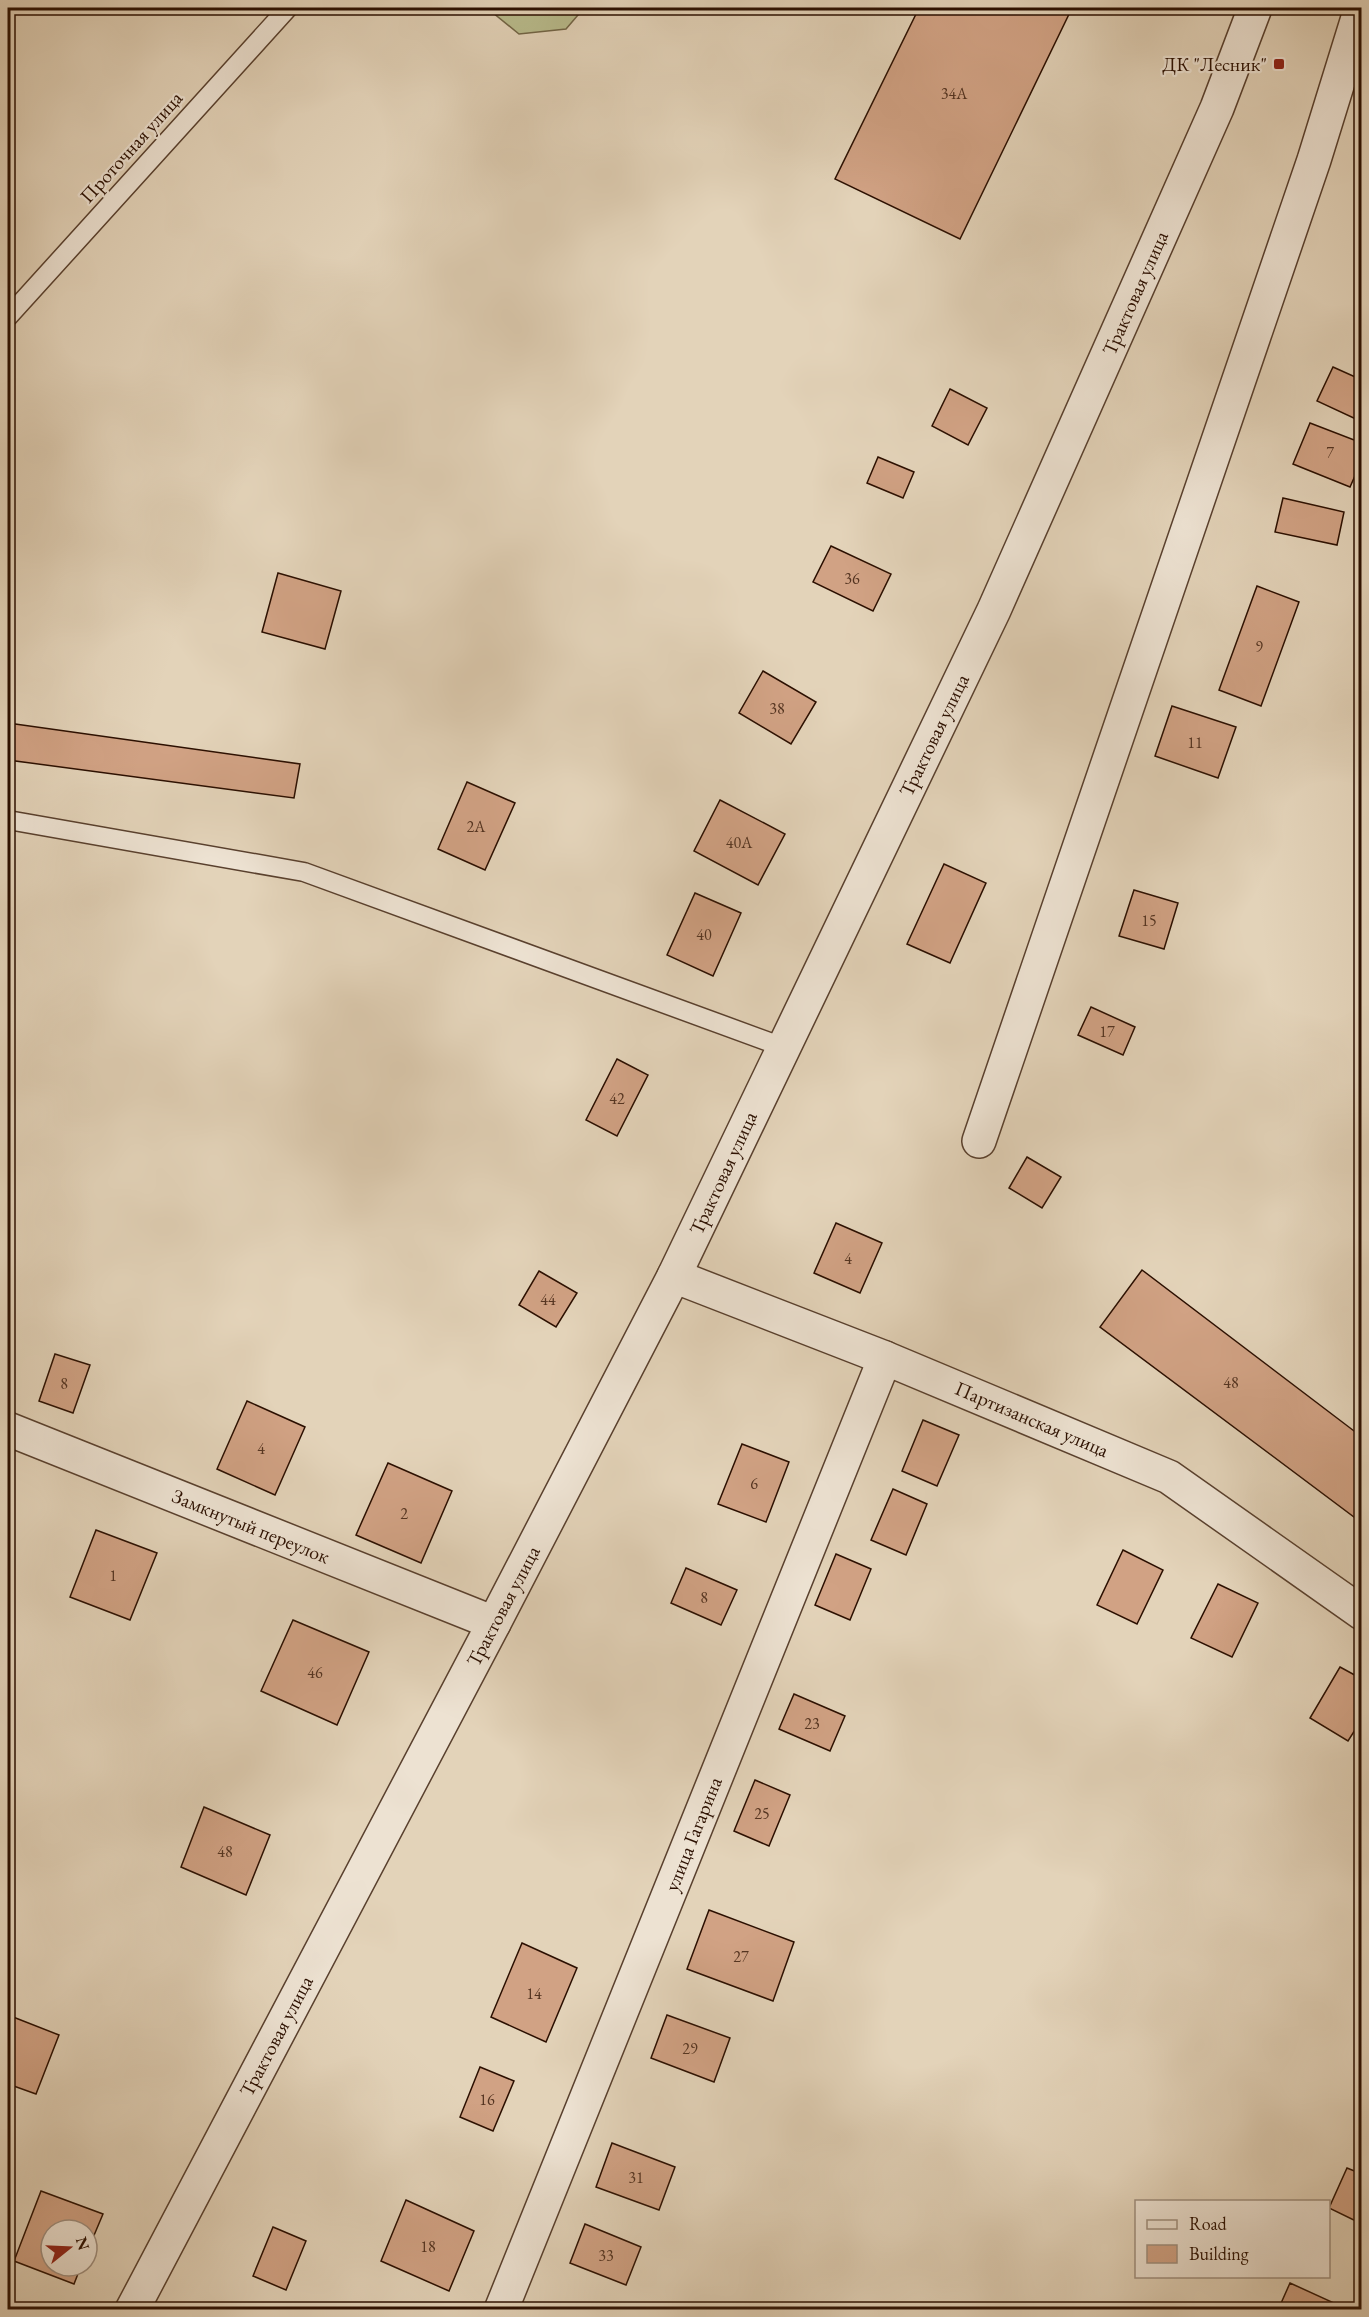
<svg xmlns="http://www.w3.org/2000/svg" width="1369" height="2317" viewBox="0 0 1369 2317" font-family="'EB Garamond',serif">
<rect width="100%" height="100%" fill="#e3d3b9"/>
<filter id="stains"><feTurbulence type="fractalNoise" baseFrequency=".00333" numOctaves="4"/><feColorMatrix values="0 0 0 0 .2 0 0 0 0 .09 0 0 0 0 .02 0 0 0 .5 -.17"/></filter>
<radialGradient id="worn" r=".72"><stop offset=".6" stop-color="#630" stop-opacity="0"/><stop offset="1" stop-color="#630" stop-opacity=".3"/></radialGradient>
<polygon fill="#b8bb8c" stroke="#726546" stroke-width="1.5" points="487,8 584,8 566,29 519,34"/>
<g fill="#d1a284" stroke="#2b0f00" stroke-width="1.5">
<polygon points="919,8 1072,8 960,239 835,179"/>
<polygon points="1333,367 1362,380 1362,412 1358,420 1317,401"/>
<polygon points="950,389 987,408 968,445 932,426"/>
<polygon points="1310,423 1362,443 1362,460 1350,487 1293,464"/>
<polygon points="878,457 914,472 903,498 867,483"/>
<polygon points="1283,498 1344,512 1337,545 1275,532"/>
<polygon points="831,546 891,574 873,611 813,582"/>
<polygon points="278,573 341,591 325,649 262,632"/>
<polygon points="1257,586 1299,602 1261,706 1219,690"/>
<polygon points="763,671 816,702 791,744 739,713"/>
<polygon points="1172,706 1236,727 1218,778 1155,756"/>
<polygon points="8,723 300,764 294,798 8,760"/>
<polygon points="467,782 515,803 485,870 438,849"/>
<polygon points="720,800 785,834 758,885 694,851"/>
<polygon points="944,864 986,883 950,963 907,944"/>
<polygon points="1134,890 1178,903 1164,949 1119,936"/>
<polygon points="695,893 741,913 713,976 667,955"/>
<polygon points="1091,1007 1135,1027 1123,1055 1078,1035"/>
<polygon points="617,1059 648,1075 617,1136 586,1120"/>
<polygon points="1027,1157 1061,1177 1042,1208 1009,1188"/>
<polygon points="836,1223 882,1243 860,1293 814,1273"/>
<polygon points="1142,1270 1362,1437 1362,1523 1100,1327"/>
<polygon points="539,1271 577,1293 556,1327 519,1305"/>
<polygon points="55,1354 90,1365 73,1413 39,1401"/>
<polygon points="247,1401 305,1427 275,1495 217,1469"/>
<polygon points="923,1420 959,1435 937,1486 902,1471"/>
<polygon points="742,1444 789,1462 766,1522 718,1504"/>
<polygon points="388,1463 452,1491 421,1563 356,1535"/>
<polygon points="893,1489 927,1504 906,1555 871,1540"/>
<polygon points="96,1530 157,1553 130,1620 70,1597"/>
<polygon points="1123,1550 1163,1570 1137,1624 1097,1605"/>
<polygon points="836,1554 871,1569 850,1620 815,1605"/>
<polygon points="686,1568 737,1590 721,1625 671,1603"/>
<polygon points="1218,1584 1258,1603 1232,1657 1191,1638"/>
<polygon points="293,1620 369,1652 337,1725 261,1691"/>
<polygon points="1340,1667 1362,1679 1362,1719 1348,1741 1310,1718"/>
<polygon points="794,1694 845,1716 830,1751 779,1729"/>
<polygon points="755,1780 790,1795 769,1846 734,1831"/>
<polygon points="204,1807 270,1835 246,1895 181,1867"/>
<polygon points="709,1910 794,1942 773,2001 687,1969"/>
<polygon points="522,1943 577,1968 546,2042 491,2017"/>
<polygon points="8,2015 59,2035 36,2094 8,2084"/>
<polygon points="667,2015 730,2038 714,2082 651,2058"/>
<polygon points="480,2067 514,2081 493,2131 460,2117"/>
<polygon points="612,2143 675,2167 659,2210 596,2187"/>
<polygon points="1347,2168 1362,2174 1362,2224 1329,2208"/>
<polygon points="41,2191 103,2214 87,2252 87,2230 51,2230 51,2266 81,2266 74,2284 14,2261"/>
<polygon points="406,2200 474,2231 449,2291 381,2261"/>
<polygon points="585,2224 641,2247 626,2285 570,2263"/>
<polygon points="273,2227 306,2241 286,2290 253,2276"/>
<polygon points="1290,2283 1345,2308 1344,2310 1278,2310"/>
</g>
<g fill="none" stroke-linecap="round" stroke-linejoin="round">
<defs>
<g id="service">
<polyline points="8,317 288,8"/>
<polyline points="8,820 304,872 783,1047"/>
</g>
<g id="minor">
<polyline points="979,1141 1314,160 1361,8"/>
<polyline points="674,1276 885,1358 1169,1477 1362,1613"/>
<polyline points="8,1429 494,1623"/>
<polyline points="501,2310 885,1358"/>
</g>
<polyline id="tertiary" points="132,2310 494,1623 674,1276 994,610 1217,108 1255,8"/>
</defs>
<use href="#service" stroke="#59402e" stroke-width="21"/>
<use href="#minor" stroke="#59402e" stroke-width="36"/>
<use href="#tertiary" stroke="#59402e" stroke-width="36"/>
<use href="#service" stroke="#ede2d2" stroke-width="18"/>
<use href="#minor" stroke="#ede2d2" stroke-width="33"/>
<use href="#tertiary" stroke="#ede2d2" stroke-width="33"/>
</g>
<rect fill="#8f2418" stroke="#ede2d2" stroke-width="2" x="1273" y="58" width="12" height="12" rx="3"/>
<g text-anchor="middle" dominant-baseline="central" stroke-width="4.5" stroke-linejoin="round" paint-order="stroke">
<g font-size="16" fill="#543421">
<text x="954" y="93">34А</text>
<text x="1330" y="452">7</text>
<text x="852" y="578">36</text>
<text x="1259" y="646">9</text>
<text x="777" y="708">38</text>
<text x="1195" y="742">11</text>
<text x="476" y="826">2А</text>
<text x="739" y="842">40А</text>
<text x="1149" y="920">15</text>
<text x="704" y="934">40</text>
<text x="1107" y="1031">17</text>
<text x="617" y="1098">42</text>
<text x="848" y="1258">4</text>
<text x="548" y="1299">44</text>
<text x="1231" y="1382">48</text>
<text x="64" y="1383">8</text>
<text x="261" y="1448">4</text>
<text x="754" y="1483">6</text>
<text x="404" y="1513">2</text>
<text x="113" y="1575">1</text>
<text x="704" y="1597">8</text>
<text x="315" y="1672">46</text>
<text x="812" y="1723">23</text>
<text x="762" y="1813">25</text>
<text x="225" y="1851">48</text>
<text x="741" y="1956">27</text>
<text x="534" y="1993">14</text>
<text x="690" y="2048">29</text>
<text x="487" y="2099">16</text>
<text x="636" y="2177">31</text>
<text x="428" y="2246">18</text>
<text x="606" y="2255">33</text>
</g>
<g font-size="20" fill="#2b0f00" stroke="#ede2d2" text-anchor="end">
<text x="1267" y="64">ДК "Лесник"</text>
</g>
<g font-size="20" fill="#2b0f00" stroke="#ede2d2">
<text transform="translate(131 147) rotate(-48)">Проточная улица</text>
<text transform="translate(1135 293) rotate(-66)">Трактовая улица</text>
<text transform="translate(934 735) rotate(-64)">Трактовая улица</text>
<text transform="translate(723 1173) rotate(-65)">Трактовая улица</text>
<text transform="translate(1032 1419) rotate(23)">Партизанская улица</text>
<text transform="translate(251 1526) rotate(22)">Замкнутый переулок</text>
<text transform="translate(503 1606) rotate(-62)">Трактовая улица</text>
<text transform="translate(693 1834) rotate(-68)">улица Гагарина</text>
<text transform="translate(276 2036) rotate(-62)">Трактовая улица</text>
</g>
</g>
<rect width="1369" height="2317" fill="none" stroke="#e3d3b9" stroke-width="30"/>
<rect x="9" y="9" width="1351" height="2299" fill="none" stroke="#2b0f00" stroke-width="3"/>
<rect x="15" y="15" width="1339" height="2287" fill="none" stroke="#2b0f00" stroke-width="1.5"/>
<rect x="1135" y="2200" width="195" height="78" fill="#ede2d2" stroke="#9f8e7e" stroke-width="1.5"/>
<rect x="1147" y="2220" width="30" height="9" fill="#ede2d2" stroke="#9f8e7e" stroke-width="1.5"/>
<text x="1189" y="2230" font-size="18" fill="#2b0f00">Road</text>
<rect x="1147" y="2245" width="30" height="18" fill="#d1a284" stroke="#9f8e7e" stroke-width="1.5"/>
<text x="1189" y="2260" font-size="18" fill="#2b0f00">Building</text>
<g transform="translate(69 2248) rotate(72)"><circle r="28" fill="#ede2d2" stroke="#9f8e7e" stroke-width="1.5"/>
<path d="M0-4.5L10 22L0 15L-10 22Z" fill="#8f2418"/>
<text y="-9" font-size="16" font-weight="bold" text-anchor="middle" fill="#2b0f00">N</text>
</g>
<rect width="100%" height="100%" filter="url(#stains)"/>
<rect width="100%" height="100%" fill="url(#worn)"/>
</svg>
